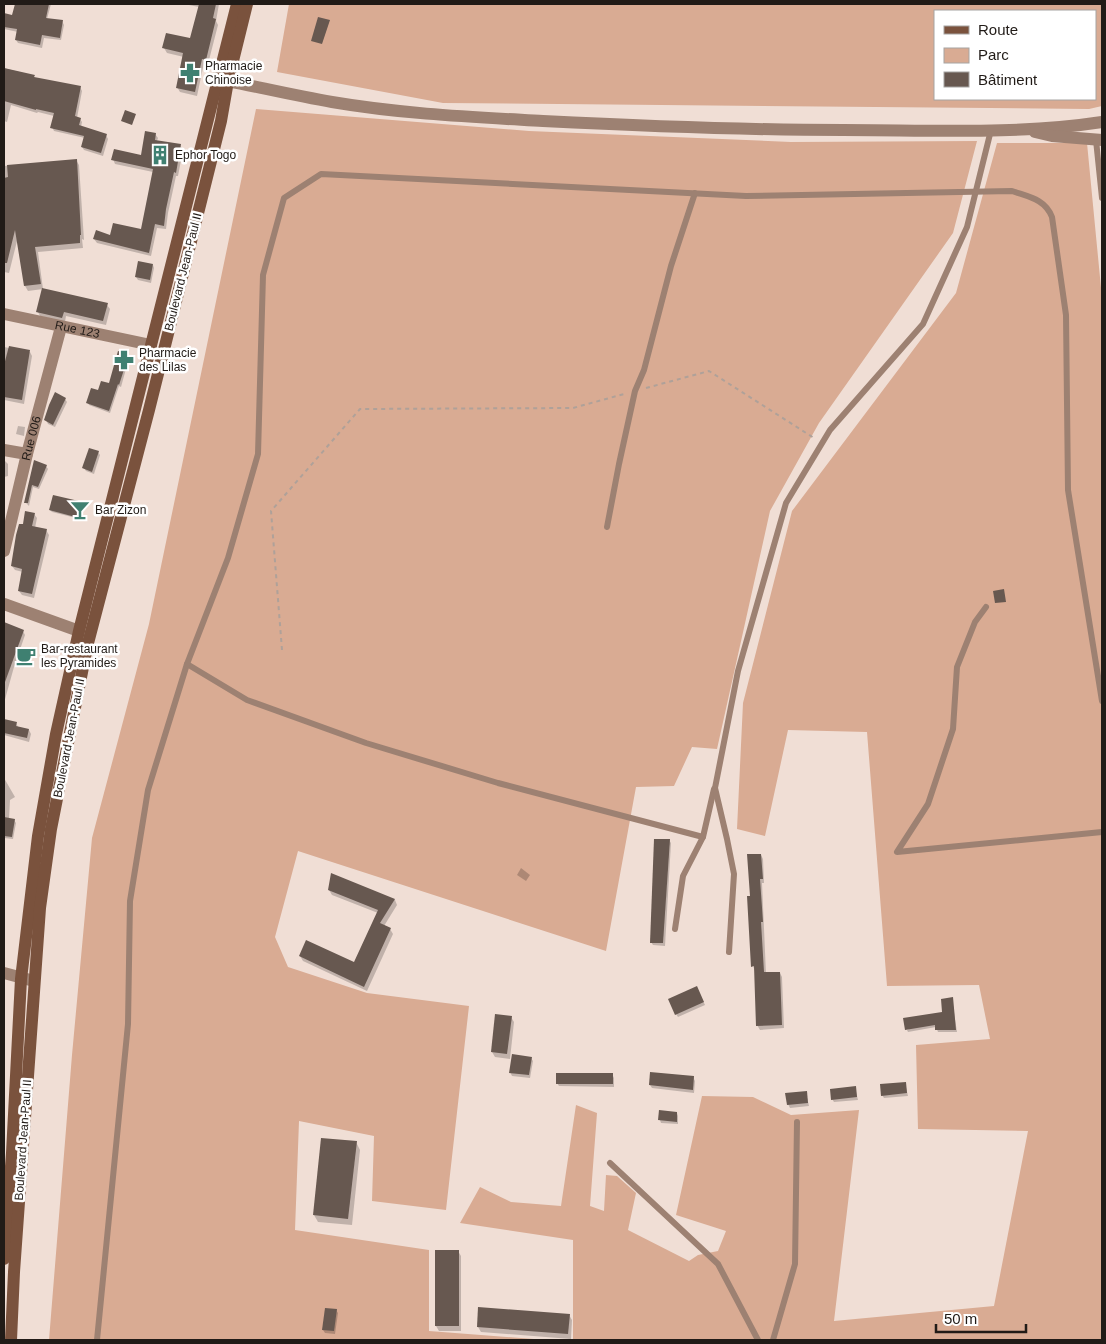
<svg xmlns="http://www.w3.org/2000/svg" width="1106" height="1344" viewBox="0 0 1106 1344" font-family="Arial,sans-serif">
<rect width="100%" height="100%" fill="#f0ded5"/>
<g fill="#d9ab93" fill-rule="evenodd">
<path d="M289 4H1102V106L1089 109 443 103 277 72ZM935 11H1095V99H935Z"/>
<polygon points="256,109 529,131 791,142 977,141 953,233 819,423 770,511 717,749 692,747 674,786 636,787 606,951 298,851 275,937 288,967 367,993 469,1006 446,1210 372,1201 374,1136 299,1121 295,1230 429,1250 429,1331 547,1340 49,1340 72,1055 92,838 149,624"/>
<polygon points="997,143 1087,143 1102,298 1102,1340 573,1340 573,1240 460,1223 480,1187 511,1202 561,1206 576,1105 597,1113 590,1206 604,1211 606,1175 617,1176 636,1193 628,1230 689,1261 698,1255 718,1251 726,1231 676,1215 702,1096 753,1097 791,1115 859,1110 834,1321 994,1306 1028,1131 918,1129 916,1045 990,1039 979,985 887,986 867,732 788,730 765,836 737,829 743,703 792,511 956,293"/>
</g>
<g fill="#0003">
<polygon points="16,4 51,4 47,19 62,21 64,25 61,40 44,38 42,48 18,43 16,40 18,32 4,29 4,15 13,16"/>
<polygon points="184,4 219,4 216,21 218,25 208,64 204,63 197,96 180,92 177,87 184,57 167,53 164,48 191,40 199,7"/>
<polygon points="4,68 34,76 35,79 80,87 82,91 77,118 80,119 82,122 81,127 106,135 108,139 103,156 84,150 82,147 85,138 54,131 52,127 54,116 38,112 37,113 11,105 7,122 4,121"/>
<polygon points="155,134 158,138 157,141 180,145 183,150 178,176 176,176 168,213 166,229 157,228 151,256 97,243 94,239 142,231 153,172 115,164 113,159 142,157"/>
<polygon points="76,160 79,165 84,240 82,239 83,248 38,252 43,289 107,305 110,309 106,325 66,316 65,322 40,316 38,312 43,289 28,291 25,286 18,237 9,273 4,272 4,166"/>
<polygon points="153,265 154,268 151,283 138,280 136,277"/>
<polygon points="4,347 30,352 32,356 24,404 4,400"/>
<polygon points="128,355 129,358 121,387 119,386 110,413 89,405 88,403 99,391 109,385"/>
<polygon points="65,399 67,402 55,427 48,424 46,420"/>
<polygon points="18,426 25,427 24,436 16,434"/>
<polygon points="98,452 100,455 94,474 86,471 84,468"/>
<polygon points="4,460 8,464 8,476 4,477"/>
<polygon points="35,461 46,466 48,469 39,489 33,487 29,506 25,502"/>
<polygon points="82,503 84,506 80,519 52,512 50,510"/>
<polygon points="34,514 37,518 35,528 46,530 49,535 34,598 22,595 19,591 23,572 15,570 12,566 24,526"/>
<polygon points="4,623 23,631 25,635 14,667 4,703"/>
<polygon points="4,720 16,723 18,727 29,730 31,734 29,742 4,735"/>
<polygon points="4,778 15,797 10,800 9,819 14,820 16,823 13,839 4,838"/>
<polygon points="669,840 671,843 665,946 653,945 651,942"/>
<polygon points="761,855 763,859 764,883 762,883 766,974 780,973 782,977 784,1028 760,1030 757,1025 755,971 753,966 751,897"/>
<polygon points="521,868 530,875 526,881 517,875"/>
<polygon points="332,875 395,900 397,905 384,926 390,929 393,934 367,991 303,961 300,956 355,964 378,913 332,895 329,890"/>
<polygon points="698,990 705,1005 678,1017 676,1014"/>
<polygon points="952,999 957,1032 938,1032 936,1027 908,1032 907,1030 943,1013"/>
<polygon points="496,1016 511,1017 514,1022 510,1059 495,1057 492,1052"/>
<polygon points="531,1058 533,1061 530,1078 512,1076 510,1072"/>
<polygon points="612,1074 614,1078 614,1087 559,1086 557,1083"/>
<polygon points="693,1077 695,1081 694,1093 652,1088 650,1085"/>
<polygon points="905,1083 908,1096 884,1098 882,1095"/>
<polygon points="855,1088 858,1100 834,1102 832,1099"/>
<polygon points="806,1093 809,1106 790,1108 788,1104"/>
<polygon points="677,1113 678,1116 678,1124 661,1123 660,1120"/>
<polygon points="356,1142 360,1150 352,1225 318,1222 314,1215"/>
<polygon points="458,1251 461,1256 461,1331 439,1331 436,1326"/>
<polygon points="336,1310 338,1313 335,1334 325,1333 323,1330"/>
<polygon points="569,1315 572,1320 571,1339 481,1332 478,1327"/>
</g>
<g fill="#675850">
<polygon points="15,4 49,4 46,18 63,20 60,38 42,35 40,45 15,40 17,29 4,27 4,13 12,15"/>
<polygon points="199,4 216,4 213,18 216,19 206,60 202,59 195,92 176,88 183,53 162,48 166,33 190,38"/>
<polygon points="318,17 330,20 322,44 311,41"/>
<polygon points="4,68 35,75 34,77 81,86 75,116 81,118 79,125 107,134 101,153 81,147 84,136 50,128 54,113 36,109 36,110 4,101"/>
<polygon points="125,110 136,114 132,125 121,121"/>
<polygon points="145,131 156,133 155,140 181,144 176,173 174,172 166,209 164,226 155,224 149,253 93,239 96,230 110,235 113,223 141,229 153,169 111,160 114,149 141,155"/>
<polygon points="77,159 81,235 80,235 80,243 35,247 41,284 24,286 15,230 7,263 4,263 4,178 8,177 7,165"/>
<polygon points="138,261 153,264 150,280 135,277"/>
<polygon points="42,288 108,303 103,321 64,312 62,318 36,312"/>
<polygon points="9,346 30,350 22,400 4,397 4,365"/>
<polygon points="118,351 129,354 119,385 118,384 109,411 86,403 91,388 98,390 101,381 109,383"/>
<polygon points="55,392 66,398 53,425 44,420 49,405"/>
<polygon points="89,448 99,451 92,472 82,468"/>
<polygon points="34,460 47,465 38,487 32,485 28,503 24,503"/>
<polygon points="53,495 83,502 79,518 49,510"/>
<polygon points="25,511 35,513 32,526 47,529 32,594 18,591 22,569 11,566 16,535 19,524 23,524"/>
<polygon points="1004,589 1006,602 995,603 993,591"/>
<polygon points="4,622 24,630 5,682 4,682"/>
<polygon points="4,719 17,722 16,726 29,729 27,738 4,733"/>
<polygon points="4,817 15,819 12,837 4,836"/>
<polygon points="654,839 670,839 663,943 650,943"/>
<polygon points="747,854 761,854 763,879 760,879 763,922 761,922 764,972 780,972 782,1025 756,1026 754,966 751,967 747,896 750,896"/>
<polygon points="331,873 395,899 380,923 391,928 364,987 299,956 306,940 354,962 378,910 328,890"/>
<polygon points="697,986 704,1002 675,1015 668,999"/>
<polygon points="953,997 956,1030 935,1030 935,1025 905,1030 903,1018 942,1012 941,999"/>
<polygon points="495,1014 512,1016 507,1054 491,1052"/>
<polygon points="512,1054 532,1057 529,1075 509,1073"/>
<polygon points="650,1072 694,1076 693,1090 649,1085"/>
<rect x="556" y="1073" width="57" height="11"/>
<polygon points="906,1082 907,1093 881,1096 880,1084"/>
<polygon points="856,1086 857,1097 831,1100 830,1089"/>
<polygon points="807,1091 808,1103 787,1105 785,1093"/>
<polygon points="659,1110 677,1112 677,1122 658,1120"/>
<polygon points="321,1138 357,1141 348,1219 313,1215"/>
<rect x="435" y="1250" width="24" height="76"/>
<polygon points="478,1307 570,1314 568,1334 477,1327"/>
<polygon points="325,1308 337,1309 334,1331 322,1330"/>
</g>
<g fill="none" stroke-linecap="round" stroke-linejoin="round">
<g stroke="#afa199" stroke-width="2" stroke-dasharray="4 4" stroke-linecap="butt">
<polyline points="646,388 709,371 814,438"/>
<polyline points="282,650 271,511 360,409 573,408 624,394"/>
</g>
<g stroke="#9d8172" stroke-width="6">
<polyline points="1096,140 1102,198"/>
<polyline points="607,527 619,464 635,391 644,370 671,266 695,193"/>
<polyline points="986,607 975,622 957,667 953,729 928,804 897,852 1102,832"/>
<polyline points="187,664 247,700 366,743 498,783 703,837"/>
<polyline points="675,929 683,876 703,837 714,789"/>
<polyline points="729,952 734,874 727,839 715,788 738,671 786,503 830,430 923,324 967,227 991,130"/>
<polyline points="610,1163 718,1264 758,1340"/>
<path d="M97 1340 128 1024 130 901 148 790 187 664 228 558 258 454 263 275 284 198 321 174 746 196 1012 191C1029 197 1045 199 1052 217L1066 315 1068 490 1102 701"/>
<polyline points="773,1340 795,1264 797,1122"/>
</g>
<g stroke="#9d8172" stroke-width="12">
<path d="M228 81C263 88 297 96 332 102 402 114 473 117 543 121 643 126 742 130 843 130 929 130 1017 135 1102 122"/>
<polyline points="1035,132 1052,136 1102,140"/>
<path id="s1" d="M4 314 151 345"/>
<polyline points="4,450 27,454"/>
<path id="s2" d="M4 551 27 454 61 327"/>
<polyline points="4,604 79,631"/>
<polyline points="4,973 34,981"/>
</g>
<g stroke="#7a523d" stroke-width="12">
<polyline points="4,1259 12,1153 21,979 38,836 56,734 79,631 237,4"/>
<polyline points="11,1340 14,1272 40,908 51,829 87,647 149,410 221,121 228,81 247,4"/>
</g>
</g>
<defs>
<symbol id="pharmacy-bare" viewBox="-9 -9 18 18"><path d="M-2-6h4v4h4v4h-4v4h-4v-4h-4v-4h4Z" fill="#3f8071" stroke="#fff" stroke-width="2.5" paint-order="stroke"/></symbol>
<symbol id="building-bare" viewBox="-9 -9 18 18"><path d="M-4-6H4V6H1V3H-1V6H-4ZM-2.5-4.3h1.7v1.8h-1.7ZM.8-4.3h1.7v1.8H.8ZM-2.5-1h1.7V.8h-1.7ZM.8-1h1.7V.8H.8Z" fill="#3f8071" stroke="#fff" stroke-width="2.5" paint-order="stroke"/></symbol>
<symbol id="bar-bare" viewBox="-9 -9 18 18"><path d="M-6-5H6L.8 .8V4.5H3.5V6h-7V4.5H-.8V.8Z" fill="#3f8071" stroke="#fff" stroke-width="2.5" paint-order="stroke"/></symbol>
<symbol id="cafe-bare" viewBox="-9 -9 18 18"><path d="M-5.5-4.5H6V0H3Q3 3.5 0 3.5H-2.5Q-5.5 3.5-5.5 0ZM3-3.2v2h1.7v-2ZM-6 4.5H4V6H-6Z" fill="#3f8071" stroke="#fff" stroke-width="2.5" paint-order="stroke"/></symbol>
</defs>
<g fill-rule="evenodd">
<use href="#pharmacy-bare" x="176" y="59" width="28" height="28"/>
<use href="#building-bare" x="146" y="141" width="28" height="28"/>
<use href="#pharmacy-bare" x="110" y="346" width="28" height="28"/>
<use href="#bar-bare" x="66" y="496" width="28" height="28"/>
<use href="#cafe-bare" x="12" y="642" width="28" height="28"/>
</g>
<g text-anchor="middle" dominant-baseline="central" stroke-width="5" stroke-linejoin="round" paint-order="stroke">
<g font-size="12" fill="#211b17" stroke="#fff" text-anchor="start">
<text x="205" y="66">Pharmacie<tspan x="205" dy="14">Chinoise</tspan></text>
<text x="175" y="155">Ephor Togo</text>
<text x="139" y="353">Pharmacie<tspan x="139" dy="14">des Lilas</tspan></text>
<text x="95" y="510">Bar Zizon</text>
<text x="41" y="649">Bar-restaurant<tspan x="41" dy="14">les Pyramides</tspan></text>
</g>
<g font-size="12" fill="#211b17" stroke="#fff">
<text transform="translate(183 272) rotate(-76)">Boulevard Jean-Paul II</text>
<text stroke="none"><textPath href="#s1" startOffset="75">Rue 123</textPath></text>
<text stroke="none"><textPath href="#s2" startOffset="116">Rue 006</textPath></text>
<text transform="translate(69 738) rotate(-79)">Boulevard Jean-Paul II</text>
<text transform="translate(23 1140) rotate(-86)">Boulevard Jean-Paul II</text>
</g>
</g>
<rect width="1106" height="1344" fill="none" stroke="#211b17" stroke-width="10"/>
<rect x="934" y="10" width="162" height="90" fill="#ffffff" stroke="#a6a4a2"/>
<rect x="944" y="26" width="25" height="8" fill="#7a523d" stroke="#a6a4a2"/>
<text x="978" y="35" font-size="15" fill="#211b17">Route</text>
<rect x="944" y="48" width="25" height="15" fill="#d9ab93" stroke="#a6a4a2"/>
<text x="978" y="60" font-size="15" fill="#211b17">Parc</text>
<rect x="944" y="72" width="25" height="15" fill="#675850" stroke="#a6a4a2"/>
<text x="978" y="85" font-size="15" fill="#211b17">Bâtiment</text>
<path d="M936 1324v8h90v-8" fill="none" stroke="#211b17" stroke-width="2.5"/>
<text x="944" y="1324" font-size="15" fill="#211b17" stroke="#ffffff" stroke-width="4" paint-order="stroke">50 m</text>
</svg>
